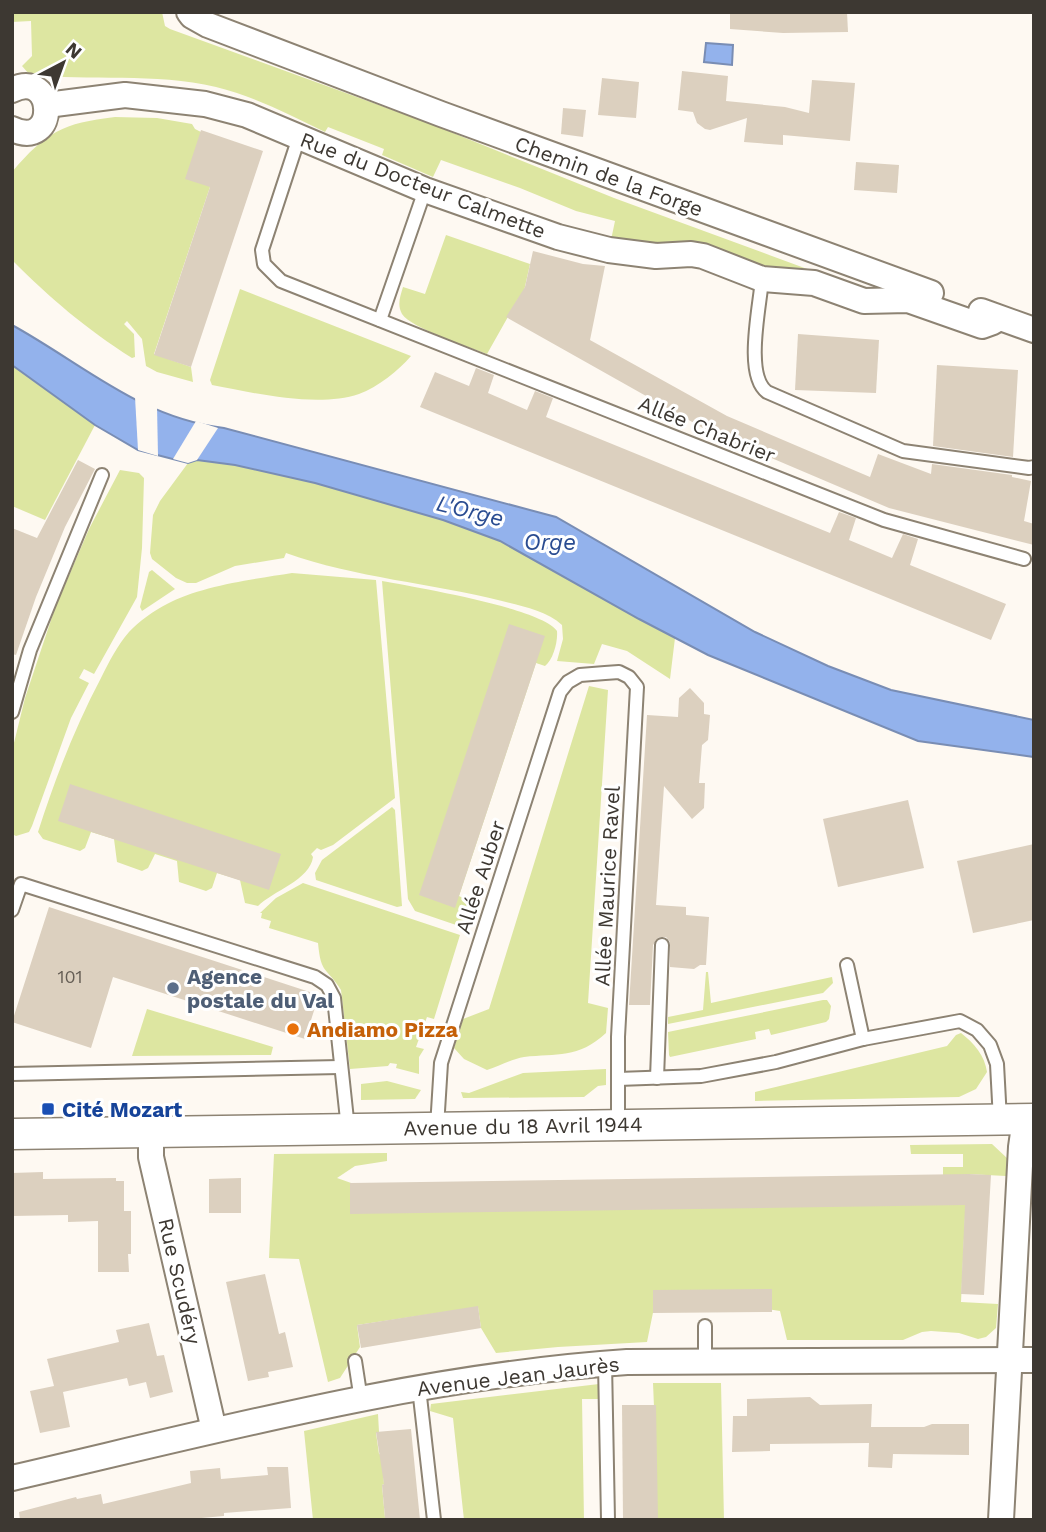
<svg xmlns="http://www.w3.org/2000/svg" width="1046" height="1532" viewBox="0 0 1046 1532" font-family="'Work Sans',sans-serif">
<rect width="100%" height="100%" fill="#fef9f2"/>
<g fill="#dde6a1">
<path d="M12 12H162L165 26 170 29 431 124 614 198 810 270 809 273C742 272 677 249 611 240L615 221 576 211 520 188 441 160 433 177 382 155 384 149 328 127 325 132C290 115 254 96 216 87 154 72 91 82 29 74L22 66 32 56 31 21 12 22Z"/>
<path d="M115 117 157 118 192 124 195 129 201 132 210 187 154 354 191 367 193 382 157 372 146 366 142 339 127 321 124 324 134 334 135 357 132 358C85 328 51 299 12 260V172C46 132 63 123 115 117Z"/>
<path d="M446 235 530 264 522 300 518 299 487 354C469 347 411 328 402 314 397 305 400 297 403 287L425 294Z"/>
<path d="M240 289 411 356C398 371 378 387 359 394 317 408 254 393 212 385L210 380Z"/>
<polygon points="12,365 95,425 45,520 12,506"/>
<path d="M197 460 235 465 315 483 443 520 500 541 675 638 670 679 627 651 602 644 594 664 557 661 563 639 562 625C547 611 522 606 502 601 431 583 356 578 286 553L284 558 235 566 196 583H187L176 578 152 559 150 553 153 515 160 501 188 463Z"/>
<polygon points="120,470 139,473 144,478 142,548 137,597 94,674 84,669 79,678 89,683 71,718 32,826 29,832 16,836 12,834 12,751 25,698 55,608 89,529"/>
<polygon points="152,570 175,589 142,611 140,607 149,572"/>
<path d="M292 573 376 580 395 798 333 845 321 850 317 848 311 854 313 857C310 880 273 891 258 906L245 903 240 880 217 873 212 888 206 891 179 882 177 861 155 854 148 868 142 871 117 862 114 839 91 832 85 848 80 851 43 839 38 832C55 779 75 727 101 678 109 662 117 646 129 632 138 622 155 610 167 604 200 586 255 579 292 573Z"/>
<path d="M382 581C414 587 542 608 557 631 558 642 553 660 545 666L536 663 459 896 471 902 464 924 459 926 415 911 408 899Z"/>
<path d="M589 686 608 690 588 1003 608 1008 606 1033C578 1059 557 1053 524 1057 512 1059 499 1066 487 1070L464 1059 454 1048 463 1019 489 1009Z"/>
<polygon points="392,807 395,810 402,906 397,907 316,880 315,873 322,860"/>
<path d="M303 883 460 935 434 1019 427 1017 416 1047 424 1049 419 1057V1074L396 1068 397 1064 390 1063 388 1066 350 1069 341 990C326 966 321 975 318 943L269 928 271 921 261 918 262 913H260L276 898Z"/>
<polygon points="706,972 708,972 711,1003 832,977 833,983 823,993 668,1024 668,1017 703,1010"/>
<polygon points="823,1000 827,1000 831,1006 829,1019 826,1022 771,1035 769,1029 755,1032 756,1039 670,1057 669,1055 668,1032"/>
<polygon points="147,1009 273,1047 271,1055 132,1056"/>
<path d="M961 1033C974 1043 985 1056 987 1072L976 1089 959 1097 755 1101V1092L947 1046 956 1035Z"/>
<polygon points="606,1069 606,1085 598,1086 584,1097 463,1098 461,1092 469,1093 523,1073"/>
<polygon points="387,1081 421,1090 415,1099 361,1100 361,1084"/>
<polygon points="992,1144 1008,1159 1006,1176 967,1174 961,1302 998,1304 996,1328 986,1337 978,1339 959,1333 931,1331 922,1332 903,1340 787,1340 780,1311 657,1293 647,1342 558,1347 496,1353 481,1328 478,1307 357,1325 360,1347 340,1378 328,1382 299,1259 269,1258 274,1154 387,1153 387,1161 355,1166 337,1178 354,1184 943,1203 943,1167 963,1167 963,1154 911,1154 910,1145"/>
<polygon points="653,1383 721,1383 724,1520 628,1520 627,1408 654,1407"/>
<polygon points="599,1384 599,1399 582,1399 584,1520 464,1520 453,1418 430,1411 431,1404"/>
<polygon points="378,1414 379,1432 376,1433 379,1454 382,1455 384,1484 382,1485 385,1518 388,1520 313,1520 304,1431"/>
</g>
<g fill="#93b2ec" stroke="#798db4" stroke-width="2">
<polygon points="706,43 733,45 732,65 704,62"/>
<path d="M12 325C83 364 140 418 224 428L556 517 755 632 828 666 891 690 1034 720V757L918 741 708 655 639 619 500 541 443 520 315 483 235 465 197 460 188 463 138 450 95 425 12 365Z"/>
</g>
<g fill="#fef9f2">
<polygon points="135,397 157,406 158,456 138,450"/>
<polygon points="196,421 218,428 197,460 188,463 173,459"/>
</g>
<g fill="#dcd0bf">
<polygon points="730,12 847,12 848,32 783,33 730,29"/>
<polygon points="682,71 728,76 726,101 785,107 809,113 812,80 855,83 850,141 783,135 783,145 744,142 747,118 710,130 705,129 697,123 693,112 678,110"/>
<polygon points="602,78 639,82 636,118 598,115"/>
<polygon points="563,108 586,110 583,137 561,134"/>
<polygon points="201,130 263,151 191,367 154,355 210,187 185,179"/>
<polygon points="856,162 899,165 897,193 854,190"/>
<polygon points="533,251 583,264 605,266 590,340 727,416 870,477 878,454 931,474 932,464 1012,475 1012,477 1031,481 1024,521 1034,524 1034,545 889,508 743,446 742,450 506,317 525,287"/>
<polygon points="798,334 879,340 876,393 795,390"/>
<polygon points="937,365 1018,370 1013,457 933,446"/>
<polygon points="476,368 494,375 488,393 527,410 535,391 553,398 546,417 830,533 839,512 856,518 849,540 892,558 903,534 918,539 910,565 1006,604 991,640 420,407 435,372 469,386"/>
<polygon points="78,460 95,469 65,527 36,597 16,655 12,654 12,528 37,538"/>
<polygon points="509,624 545,636 455,908 419,895"/>
<polygon points="690,688 704,703 704,714 710,715 708,740 702,745 699,783 705,783 704,808 692,819 664,786 656,905 686,907 686,915 709,917 706,965 700,965 694,969 670,967 670,942 666,937 659,937 653,945 650,1005 629,1005 647,715 678,717 679,698"/>
<polygon points="70,784 281,854 269,890 58,821"/>
<polygon points="908,800 924,868 838,887 823,819"/>
<polygon points="1034,844 1034,920 973,933 957,861"/>
<polygon points="49,907 319,995 305,1039 113,977 91,1048 12,1022"/>
<polygon points="43,1172 43,1179 116,1178 116,1181 124,1181 124,1211 131,1211 131,1254 128,1254 129,1272 98,1272 98,1221 68,1222 68,1215 12,1216 12,1173"/>
<polygon points="969,1174 991,1175 984,1295 961,1294 965,1205 350,1214 350,1183"/>
<polygon points="241,1178 241,1213 209,1213 209,1179"/>
<polygon points="265,1274 279,1334 285,1332 293,1367 268,1372 269,1377 248,1381 226,1282"/>
<polygon points="772,1289 772,1312 653,1313 653,1290"/>
<polygon points="478,1306 481,1328 361,1348 357,1325"/>
<polygon points="149,1323 157,1356 164,1355 173,1392 150,1398 146,1382 129,1386 127,1378 63,1392 70,1427 40,1433 30,1391 54,1386 47,1359 119,1342 116,1330"/>
<polygon points="810,1397 820,1405 872,1404 871,1427 924,1427 932,1424 969,1424 969,1455 893,1454 892,1468 868,1467 869,1443 770,1444 770,1451 732,1452 733,1416 747,1416 747,1399"/>
<polygon points="622,1405 656,1405 658,1520 623,1519"/>
<polygon points="411,1429 420,1520 388,1520 385,1518 382,1485 384,1484 376,1432"/>
<polygon points="267,1467 288,1467 291,1508 224,1513 224,1516 179,1520 20,1520 19,1512 76,1497 77,1499 101,1494 103,1504 191,1483 190,1471 220,1468 221,1479 268,1475"/>
</g>
<g fill="none" stroke-linecap="round" stroke-linejoin="round">
<defs>
<g id="service">
<polyline points="299,137 262,250 264,264 281,281 884,520 1024,559"/>
<path d="M762 279C760 306 744 375 767 392L903 451 1029 468 1034 467"/>
<polyline points="380,320 425,190"/>
<polyline points="12,712 30,650 102,475"/>
<polyline points="12,910 21,884 315,977 327,985 334,998 348,1129"/>
<polyline points="847,965 863,1039"/>
<polyline points="12,1074 340,1067"/>
<polyline points="657,1078 662,945"/>
<polyline points="618,1079 701,1076 776,1062 863,1039 960,1021 977,1030 990,1045 997,1064 1000,1120"/>
<polyline points="437,1127 441,1063 560,692 568,682 580,675 605,673 619,672 629,677 637,687 618,1037 618,1125"/>
<polyline points="355,1361 361,1400"/>
<polyline points="705,1362 705,1326"/>
<polyline points="605,1363 608,1520"/>
<polyline points="419,1388 434,1520"/>
</g>
<g id="minor">
<polyline points="189,12 192,16 208,25 441,114 931,293"/>
<path d="M12 90C56 68 59 151 12 129"/>
<polyline points="47,105 125,95 205,104 247,115 425,190 558,237 609,250 656,256 691,254 703,256 762,279 814,283 864,301 908,300 982,326 993,322 996,317"/>
<polyline points="981,311 1034,330"/>
<polyline points="151,1131 151,1157 214,1430"/>
<path d="M12 1478C215 1431 419 1376 627 1362L1034 1360"/>
<polyline points="1001,1520 1021,1147 1025,1119"/>
</g>
<polyline id="tertiary" points="12,1134 1034,1119"/>
</defs>
<use href="#service" stroke="#8d8373" stroke-width="16"/>
<use href="#minor" stroke="#8d8373" stroke-width="28"/>
<use href="#tertiary" stroke="#8d8373" stroke-width="33"/>
<use href="#service" stroke="#fff" stroke-width="12"/>
<use href="#minor" stroke="#fff" stroke-width="24"/>
<use href="#tertiary" stroke="#fff" stroke-width="30"/>
</g>
<circle fill="#5c6f8a" stroke="#fff" stroke-width="2.5" cx="173" cy="988" r="7"/>
<circle fill="#e8710a" stroke="#fff" stroke-width="2.5" cx="293" cy="1029" r="7"/>
<rect fill="#1a4fb4" stroke="#fff" stroke-width="2.5" x="41" y="1102" width="14" height="14" rx="3.5"/>
<g text-anchor="middle" dominant-baseline="central" stroke-width="6" stroke-linejoin="round" paint-order="stroke">
<g font-size="18" fill="#655e55">
<text x="70" y="976">101</text>
</g>
<g font-size="21" fill="#3d3832" stroke="#fff">
<text transform="translate(609 176) rotate(20)">Chemin de la Forge</text>
<text transform="translate(423 185) rotate(21)">Rue du Docteur Calmette</text>
<text transform="translate(707 429) rotate(22)">Allée Chabrier</text>
<text transform="translate(480 877) rotate(-72)">Allée Auber</text>
<text transform="translate(607 886) rotate(-87)">Allée Maurice Ravel</text>
<text transform="translate(523 1126) rotate(-1)">Avenue du 18 Avril 1944</text>
<text transform="translate(180 1281) rotate(77)">Rue Scudéry</text>
<text transform="translate(518 1376) rotate(-7)">Avenue Jean Jaurès</text>
</g>
<g font-size="21" font-weight="bold" fill="#4e5e75" stroke="#fff" text-anchor="start">
<text x="187" y="976">Agence<tspan x="187" dy="24">postale du Val</tspan></text>
</g>
<g font-size="21" font-weight="bold" fill="#c56008" stroke="#fff" text-anchor="start">
<text x="307" y="1029">Andiamo Pizza</text>
</g>
<g font-size="21" font-weight="bold" fill="#164399" stroke="#fff" text-anchor="start">
<text x="62" y="1109">Cité Mozart</text>
</g>
<g font-size="23" font-style="italic" fill="#2a4c91" stroke="#fff">
<text transform="translate(470 511) rotate(14)">L'Orge</text>
<text x="550" y="542">Orge</text>
</g>
</g>
<rect width="1046" height="1532" fill="none" stroke="#3d3832" stroke-width="28"/>
<g transform="translate(63 63) rotate(41)" stroke="#ffffff" stroke-width="5" paint-order="stroke">
<path d="M0-5L12 26L0 18L-12 26Z" fill="#3d3832"/>
<text y="-10" font-size="19" font-weight="bold" text-anchor="middle" fill="#3d3832">N</text>
</g>
</svg>
